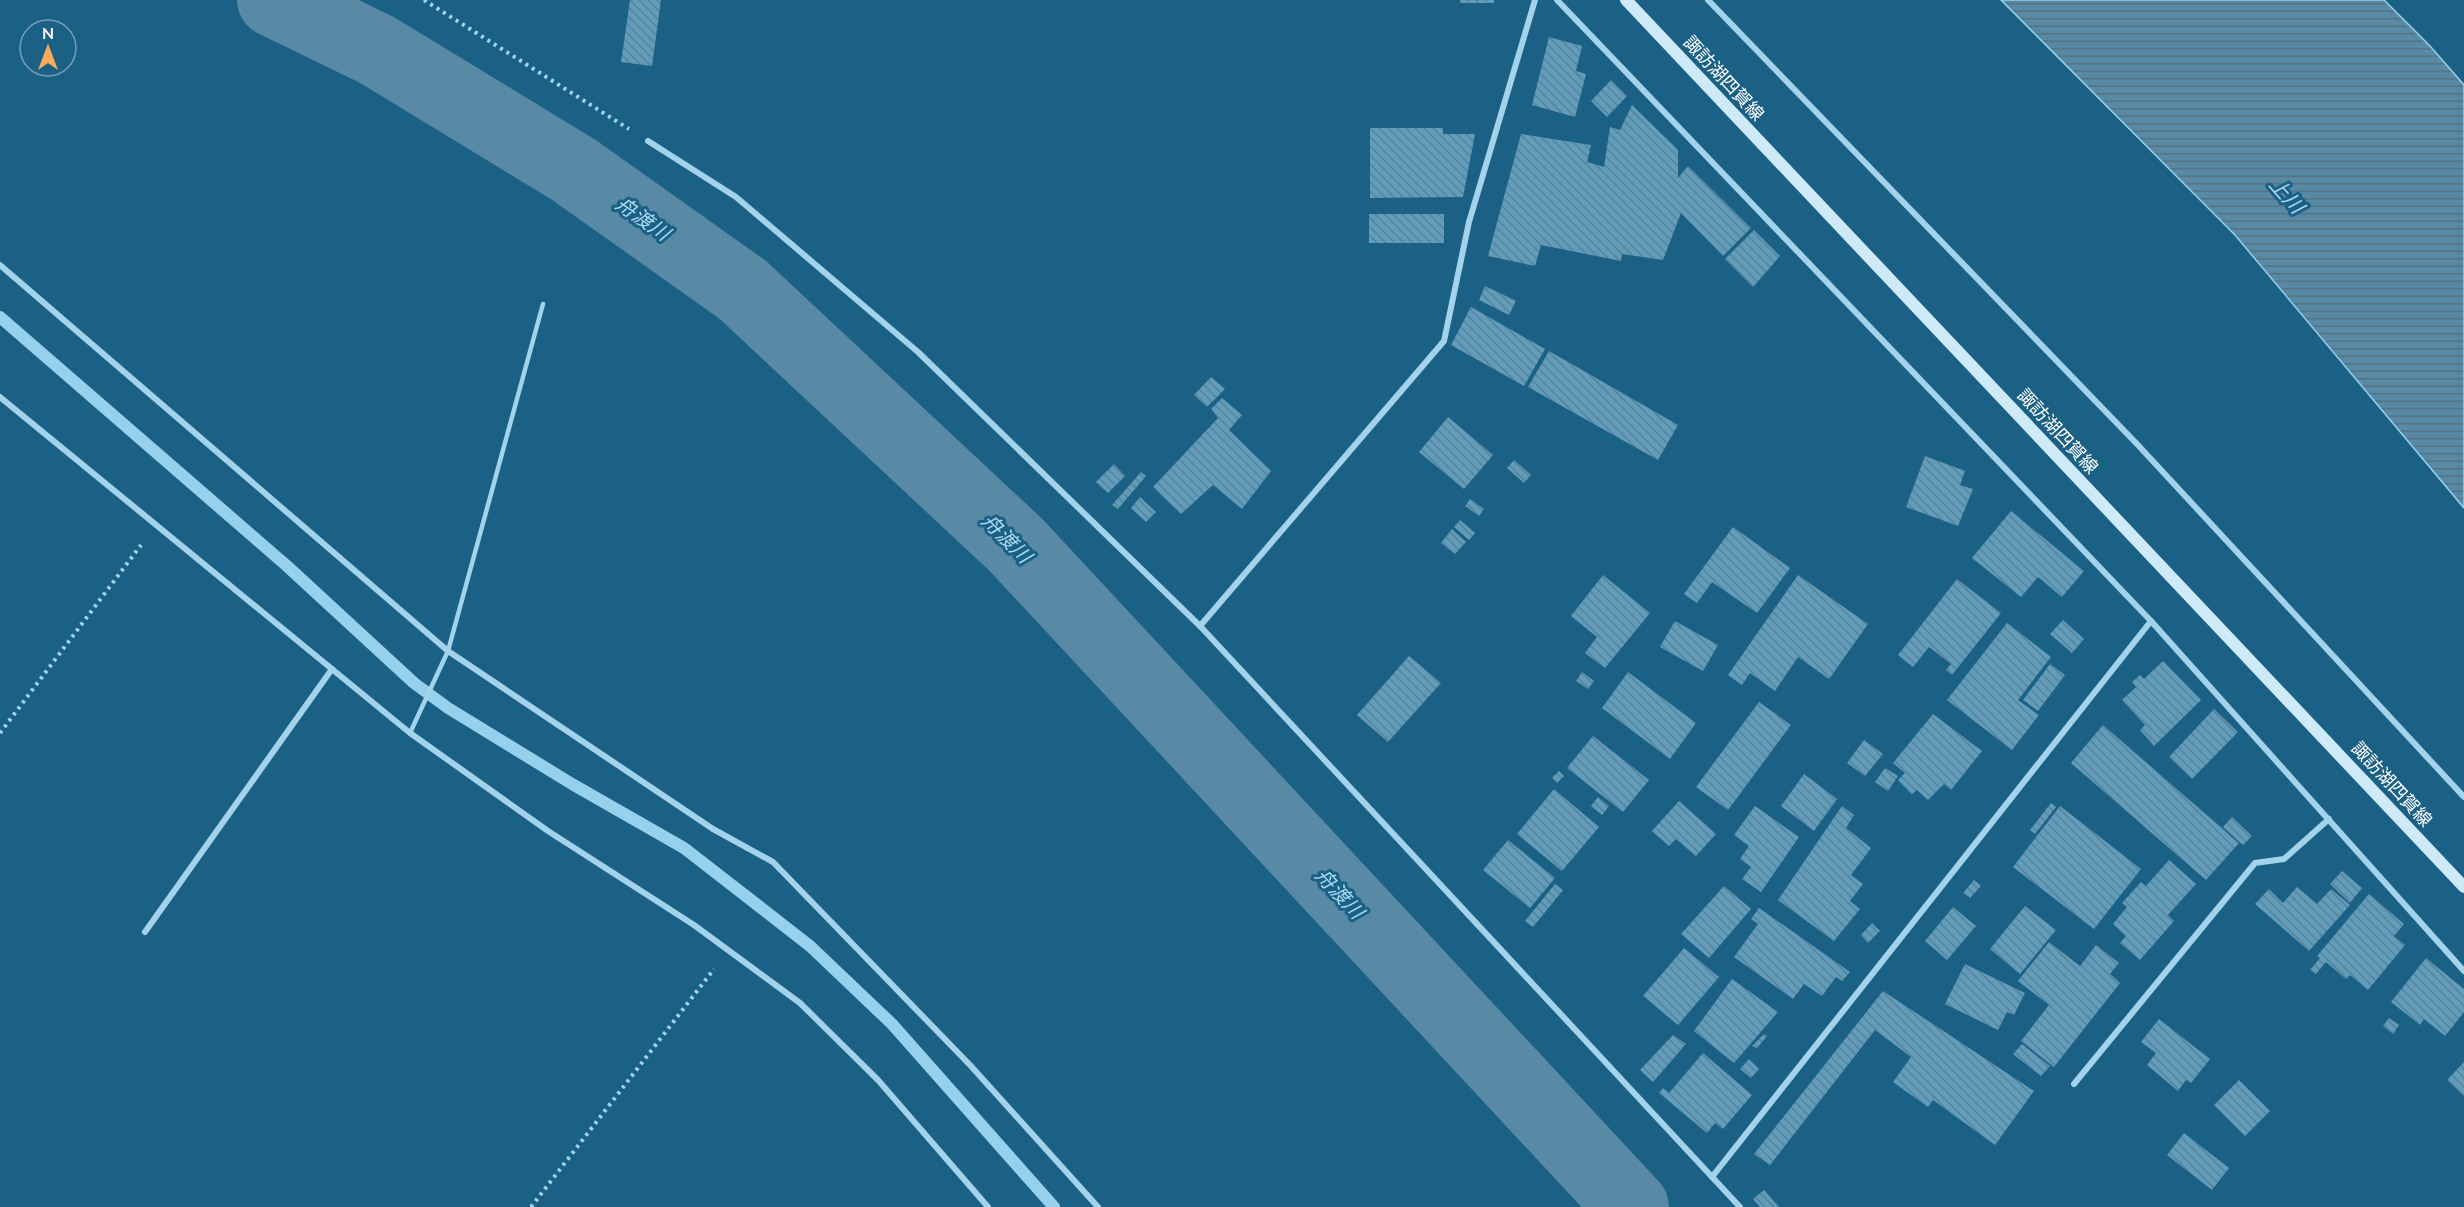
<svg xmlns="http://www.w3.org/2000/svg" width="2464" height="1207" viewBox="0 0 2464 1207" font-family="Mulish,'Noto Sans JP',sans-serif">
<defs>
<pattern id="water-rules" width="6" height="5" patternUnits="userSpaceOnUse" patternTransform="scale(1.5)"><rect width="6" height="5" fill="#598aa5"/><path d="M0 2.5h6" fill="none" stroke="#547181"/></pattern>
<pattern id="building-back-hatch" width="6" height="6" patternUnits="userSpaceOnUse" patternTransform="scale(1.5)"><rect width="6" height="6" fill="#619dbb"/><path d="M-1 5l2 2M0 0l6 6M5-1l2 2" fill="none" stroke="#5a8194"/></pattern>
</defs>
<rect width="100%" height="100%" fill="#1b6085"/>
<polygon fill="url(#water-rules)" stroke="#95d1ed" stroke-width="1.5" points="2001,0 2384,0 2430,46 2464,85 2464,508 2235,235"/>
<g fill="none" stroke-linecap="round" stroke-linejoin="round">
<polyline stroke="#95d1ed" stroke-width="12" points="0,317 287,566 414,683 448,708 572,784 684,848 810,946 892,1024 1054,1207"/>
<polyline stroke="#598aa5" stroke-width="74" points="274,0 377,50 574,170 743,290 1016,545 1632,1207"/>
</g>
<g fill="url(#building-back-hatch)">
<polygon points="630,0 661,0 652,66 621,62"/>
<rect x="1460" y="0" width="34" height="3"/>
<polygon points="1549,37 1582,46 1576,71 1586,74 1575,117 1532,105"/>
<polygon points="1611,80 1627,96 1607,117 1591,101"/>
<polygon points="1632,105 1678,150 1678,178 1688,166 1751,228 1723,256 1681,213 1663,260 1622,254 1621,261 1541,245 1535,266 1488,256 1521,134 1591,145 1587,162 1604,167 1610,127 1620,130"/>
<polygon points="1370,128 1443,128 1443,134 1475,134 1463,197 1370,198"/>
<rect x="1369" y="214" width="75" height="29"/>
<polygon points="1754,230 1780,256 1753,287 1725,259"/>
<polygon points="1485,286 1516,301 1509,315 1479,300"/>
<polygon points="1471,307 1545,349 1524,386 1451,345"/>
<polygon points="1549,351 1678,425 1658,460 1528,387"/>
<polygon points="1211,377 1225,389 1207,407 1194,395"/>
<polygon points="1222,398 1242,415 1229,430 1271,471 1242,509 1213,485 1181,514 1153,487 1218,418 1211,409"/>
<polygon points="1448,417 1493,455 1464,489 1419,452"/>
<polygon points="1925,456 1965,471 1960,485 1973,489 1958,526 1906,507"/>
<polygon points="1514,460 1531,475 1524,483 1507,468"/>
<polygon points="1114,464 1125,476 1108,493 1096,482"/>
<polygon points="1141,472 1146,476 1118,509 1112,505"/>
<polygon points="1140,497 1156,512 1146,522 1131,508"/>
<polygon points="1470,499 1484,509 1479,516 1465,506"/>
<polygon points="2011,511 2084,571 2062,597 2038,577 2021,597 1972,558"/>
<polygon points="1460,520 1475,533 1469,540 1454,527"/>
<polygon points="1733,527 1790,568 1757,613 1712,582 1697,603 1684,594"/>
<polygon points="1452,529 1466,542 1455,554 1441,543"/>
<polygon points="1603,575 1650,613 1605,668 1585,653 1597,637 1571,616"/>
<polygon points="1798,575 1868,624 1829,679 1798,657 1775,691 1750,673 1742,685 1728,675"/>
<polygon points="1957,579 2001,613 1952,675 1946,670 1951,664 1929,647 1913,667 1898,655"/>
<polygon points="2063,620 2084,639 2072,653 2050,634"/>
<polygon points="1675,621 1718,645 1703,671 1660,647"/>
<polygon points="2007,623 2051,657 2018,700 2039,715 2012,750 1947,700"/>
<polygon points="1409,656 1441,683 1388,742 1357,715"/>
<polygon points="2163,661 2201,700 2154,746 2140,730 2145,725 2122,700 2136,687 2132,682 2140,675 2144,679"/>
<polygon points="2050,664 2065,675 2038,711 2023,700"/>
<polygon points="1582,672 1594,681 1588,689 1576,681"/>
<polygon points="1628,672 1696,723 1670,759 1602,708"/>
<polygon points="1759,702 1791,725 1728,810 1696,787"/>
<polygon points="2214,709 2238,732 2192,779 2169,757"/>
<polygon points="1933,714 1982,751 1951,790 1944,784 1928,800 1917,790 1912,794 1898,780 1905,773 1893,763"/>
<polygon points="2103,725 2239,843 2206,880 2071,763"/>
<polygon points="1593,736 1649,780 1623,812 1567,768"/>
<polygon points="1864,740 1883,754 1865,776 1847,763"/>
<polygon points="1885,768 1898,776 1888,791 1875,782"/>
<polygon points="1559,771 1564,776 1557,783 1552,778"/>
<polygon points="1804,774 1837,799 1814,831 1781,806"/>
<polygon points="1554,789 1599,827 1562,871 1517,834"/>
<polygon points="1598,797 1609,806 1602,815 1591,806"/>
<polygon points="1679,801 1716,834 1696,856 1676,839 1669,846 1652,831"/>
<polygon points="2051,803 2056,807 2035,834 2030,830"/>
<polygon points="1755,806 1799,837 1761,892 1742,879 1751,867 1740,859 1749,846 1734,835"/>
<polygon points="1842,806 1854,815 1846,828 1871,848 1851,875 1863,884 1850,901 1860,909 1834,941 1778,900"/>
<polygon points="2060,806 2141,869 2094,929 2013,867"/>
<polygon points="2232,817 2252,836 2243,845 2223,827"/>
<polygon points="1508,840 1555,878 1530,908 1483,870"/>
<polygon points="2169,860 2196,884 2168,915 2174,921 2140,960 2120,943 2126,936 2113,924 2127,907 2122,903 2141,882 2146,886"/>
<polygon points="2342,871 2362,888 2350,903 2330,884"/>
<polygon points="1974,880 1981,886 1970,898 1963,893"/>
<polygon points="1555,884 1563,890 1533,927 1525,921"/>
<polygon points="1724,886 1751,909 1709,958 1681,934"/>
<polygon points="2297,887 2317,904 2331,889 2350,905 2309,951 2255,904 2269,889 2283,903"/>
<polygon points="2369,894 2404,924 2394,936 2405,945 2368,990 2350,975 2346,979 2326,962 2316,974 2310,970 2320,958 2317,956"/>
<polygon points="2025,906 2056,930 2020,974 1990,949"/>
<polygon points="1953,907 1976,926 1947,960 1925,941"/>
<polygon points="1759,908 1850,972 1842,981 1836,977 1822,996 1804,984 1793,999 1734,957 1758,924 1751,919"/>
<polygon points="1872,923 1880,931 1868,943 1861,935"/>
<polygon points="2049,942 2080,966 2096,945 2119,963 2110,974 2120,983 2054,1067 2021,1041 2049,1005 2018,981"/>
<polygon points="1684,948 1719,977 1678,1025 1643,996"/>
<polygon points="2426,958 2464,989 2464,1012 2445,1036 2424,1019 2420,1025 2391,1002"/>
<polygon points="1965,964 2025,993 2014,1015 2007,1012 1998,1030 1945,1004"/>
<polygon points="1732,979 1778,1012 1734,1063 1694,1031"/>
<polygon points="1883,991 2034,1091 1995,1145 1933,1100 1928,1107 1893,1082 1911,1057 1875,1030 1770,1165 1754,1154"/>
<polygon points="2389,1018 2399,1025 2393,1034 2383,1026"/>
<polygon points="2159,1019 2210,1059 2191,1083 2186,1080 2178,1091 2147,1065 2156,1053 2141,1042"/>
<polygon points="1764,1034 1767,1036 1757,1048 1752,1046"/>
<polygon points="1673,1035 1686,1044 1653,1082 1640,1070"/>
<polygon points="2022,1044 2050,1066 2041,1076 2013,1054"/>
<polygon points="1703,1053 1752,1095 1723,1129 1715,1123 1707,1133 1659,1093 1663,1088 1669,1093"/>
<polygon points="1749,1059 1759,1069 1751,1078 1740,1069"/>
<polygon points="2464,1062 2464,1096 2447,1080"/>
<polygon points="2239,1080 2270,1111 2245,1136 2214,1105"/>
<polygon points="2184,1133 2229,1168 2212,1190 2167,1155"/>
<polygon points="1764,1190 1779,1207 1760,1207 1753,1199"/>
</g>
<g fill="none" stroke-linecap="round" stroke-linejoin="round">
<g stroke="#a2d3eb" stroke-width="4" stroke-dasharray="3 4.5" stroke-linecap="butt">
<polyline points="424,0 629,129"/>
<polyline points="0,733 141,545"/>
<polyline points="531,1207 714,969"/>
</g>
<polyline stroke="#a2d3eb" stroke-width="4.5" points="410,733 448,651 543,304"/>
<g stroke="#a2d3eb" stroke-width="6">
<polyline points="1557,0 2151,621 2464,971"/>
<polyline points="1708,0 2137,444 2464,797"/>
<polyline points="648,141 736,197 918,352 1200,626 1740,1207"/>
<polyline points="0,265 448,651 713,829 773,862 970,1065 1098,1207"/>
<polyline points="0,397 410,733 548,831 694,925 800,1003 878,1080 988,1207"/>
<polyline points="1200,626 1444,341 1469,222 1535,0"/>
<polyline points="145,932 332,669"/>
<polyline points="2074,1084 2255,863 2284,859 2329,819"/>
<polyline points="1712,1177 2151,621"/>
</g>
<polyline stroke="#cee9f8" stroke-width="12" points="1626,0 2464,887"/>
</g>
<g text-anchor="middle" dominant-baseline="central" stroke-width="6" stroke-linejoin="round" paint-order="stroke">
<g font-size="18" fill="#fff" stroke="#1b6085">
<text transform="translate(1724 78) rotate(47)">諏訪湖四賀線</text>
<text transform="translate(2058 431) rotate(47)">諏訪湖四賀線</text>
<text transform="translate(2392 784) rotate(47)">諏訪湖四賀線</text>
</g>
<g font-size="20" font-style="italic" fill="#addcf3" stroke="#1b6085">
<text transform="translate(2287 195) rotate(48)">上川</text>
<text transform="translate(643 218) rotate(35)">舟渡川</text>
<text transform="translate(1007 538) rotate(45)">舟渡川</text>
<text transform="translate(1340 893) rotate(47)">舟渡川</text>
</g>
</g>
<g transform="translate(48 48)"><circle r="28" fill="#1b6085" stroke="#76a0b6" stroke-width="1.5"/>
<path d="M0-4.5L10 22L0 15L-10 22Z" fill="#fdac5e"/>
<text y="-9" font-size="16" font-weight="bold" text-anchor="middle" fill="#ffffff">N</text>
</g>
</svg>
